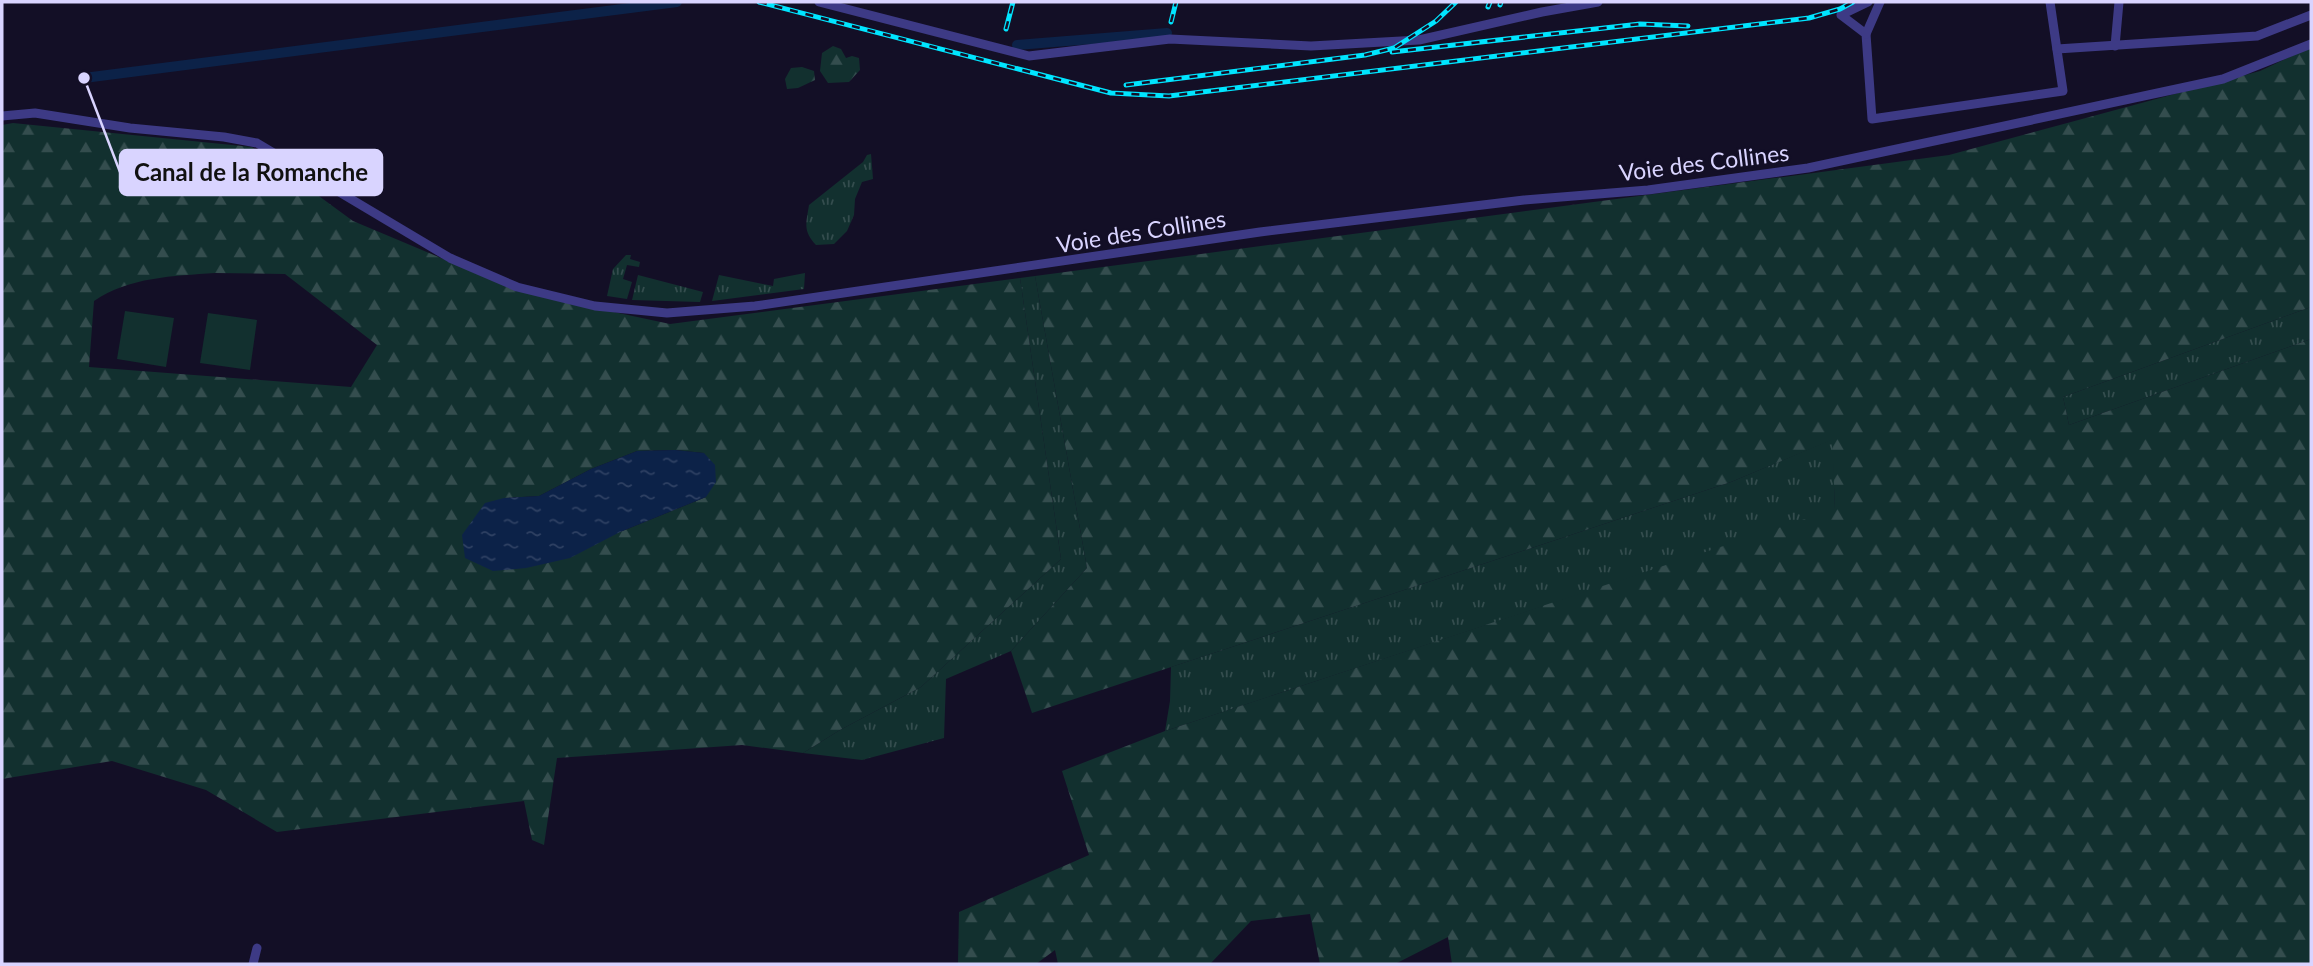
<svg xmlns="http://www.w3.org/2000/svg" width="2313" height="966" viewBox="0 0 2313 966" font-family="Lato,sans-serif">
<defs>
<pattern id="grass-tufts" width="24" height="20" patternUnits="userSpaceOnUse" patternTransform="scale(1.75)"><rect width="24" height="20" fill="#12302f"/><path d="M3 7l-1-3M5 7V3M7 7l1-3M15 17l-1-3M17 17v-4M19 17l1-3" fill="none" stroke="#344d4e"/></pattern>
<pattern id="forest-firs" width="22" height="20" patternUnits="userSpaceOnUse" patternTransform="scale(1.75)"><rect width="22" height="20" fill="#12302f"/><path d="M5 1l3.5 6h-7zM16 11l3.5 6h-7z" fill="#344d4e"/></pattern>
<pattern id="water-ripples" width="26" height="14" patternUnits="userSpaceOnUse" patternTransform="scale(1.75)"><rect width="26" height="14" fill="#0c2248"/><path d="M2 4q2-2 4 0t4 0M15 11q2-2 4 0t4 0" fill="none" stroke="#2f4163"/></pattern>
</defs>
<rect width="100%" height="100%" fill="#130f26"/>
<g fill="url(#grass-tufts)">
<path d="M871 154 873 179 862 182 855 199 854 215 847 231 834 244 816 245C803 231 806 224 809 205L863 162 867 155Z"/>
<polygon points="626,255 631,255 630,259 640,262 639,267 627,265 623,279 632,282 627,299 607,296 613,269"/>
<polygon points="805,273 804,289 712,301 719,275 773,286 774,279"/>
<polygon points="638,275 703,292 700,302 632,300"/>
<polygon points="1035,276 1087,568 1011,651 946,679 944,738 862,760 803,753 840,730 921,687 1061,559 1020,278"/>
<polygon points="2311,307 2311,339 2069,425 2063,397"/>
<polygon points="1833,439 1835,510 1165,731 1170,701 1171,667 1731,482"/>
</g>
<g fill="url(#forest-firs)" fill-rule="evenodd">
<polygon points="833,46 841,49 846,58 852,56 859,58 860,70 849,82 828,83 820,71 822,53"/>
<polygon points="2311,47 2311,307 2063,397 2069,425 2311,339 2311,964 1452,964 1448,937 1395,964 1320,964 1310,914 1251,921 1210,964 1058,964 1055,950 1036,964 958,964 959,912 1089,855 1062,771 1165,731 1835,509 1832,440 1731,482 1032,713 1011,651 1087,568 1035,276 1949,155 2260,71"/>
<polygon points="802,67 814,71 815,80 798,88 787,89 785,79 791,68"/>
<path d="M13 123 252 147 353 221 491 279 553 299 670 324 1020 278 1061 559 921 687 840 730 803 753 742 745 557 758 544 845 532 840 524 801 277 832 206 790 112 761 2 779V125ZM215 273 285 274 377 345 351 387 89 367 94 301C129 277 173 276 215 273ZM675 450 704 453 706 497 620 532 504 498 539 496 591 469 637 451Z"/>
</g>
<g fill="#12302f">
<polygon points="125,311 174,318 166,367 117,359"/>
<polygon points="208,313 257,320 250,370 200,363"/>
</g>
<polygon fill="url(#water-ripples)" points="675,450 704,453 715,465 716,482 706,497 620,532 570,558 526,568 493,571 465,558 462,535 485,503 504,498 539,496 591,469 637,451"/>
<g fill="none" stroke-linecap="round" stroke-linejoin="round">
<g stroke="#0c2248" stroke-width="10">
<polyline points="1017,45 1167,33"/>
<polyline points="84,78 677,2"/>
</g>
<g stroke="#3d3a85" stroke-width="9">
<polyline points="819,2 1029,56 1170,39 1311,46 1419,40 1542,12 1598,2"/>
<polyline points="1868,2 1841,15 1866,34 1872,119 2063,91 2050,2"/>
<polyline points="1866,34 1880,2"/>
<polyline points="2115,46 2119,2"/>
<polyline points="2057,49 2257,36 2311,15"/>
<polyline points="2,116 35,113 130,128 224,137 257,143 450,258 517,287 595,306 667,313 755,306 1260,232 1524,200 1648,190 1808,168 2223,79 2311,44"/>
<polyline points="253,964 257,948"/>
</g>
<defs>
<g id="rail">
<polyline points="759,2 1111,93 1169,96 1809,18 1840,9 1853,2"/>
<polyline points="1500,5 1501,2"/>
<polyline points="1488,7 1490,2"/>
<polyline points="1171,22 1176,2"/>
<polyline points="1006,29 1013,2"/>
<polyline points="1392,52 1640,24 1688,26"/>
<polyline points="1126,85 1365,55 1394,48 1436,21 1456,2"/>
</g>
</defs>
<use href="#rail" stroke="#00e5ff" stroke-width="5"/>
<use href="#rail" stroke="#130f26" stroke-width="2.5" stroke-dasharray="8" stroke-linecap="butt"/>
</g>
<g text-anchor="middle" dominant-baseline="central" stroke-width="5" stroke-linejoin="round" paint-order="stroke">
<g font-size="23" fill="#d9d4ff" stroke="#130f26">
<text transform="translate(1704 162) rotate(-7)">Voie des Collines</text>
<text transform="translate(1141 231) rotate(-9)">Voie des Collines</text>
</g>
</g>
<path fill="none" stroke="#d9d4ff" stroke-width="2.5" d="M84 78L120 172"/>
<circle fill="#d9d4ff" stroke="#130f26" stroke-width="2.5" cx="84" cy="78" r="7"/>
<rect fill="#d9d4ff" stroke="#d9d4ff" stroke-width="2.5" x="120" y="150" width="262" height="45" rx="7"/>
<g font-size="24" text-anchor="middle" font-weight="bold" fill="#111">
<text x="251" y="181">Canal de la Romanche</text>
</g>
<rect width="2313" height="966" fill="none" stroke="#d9d4ff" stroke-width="7"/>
</svg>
